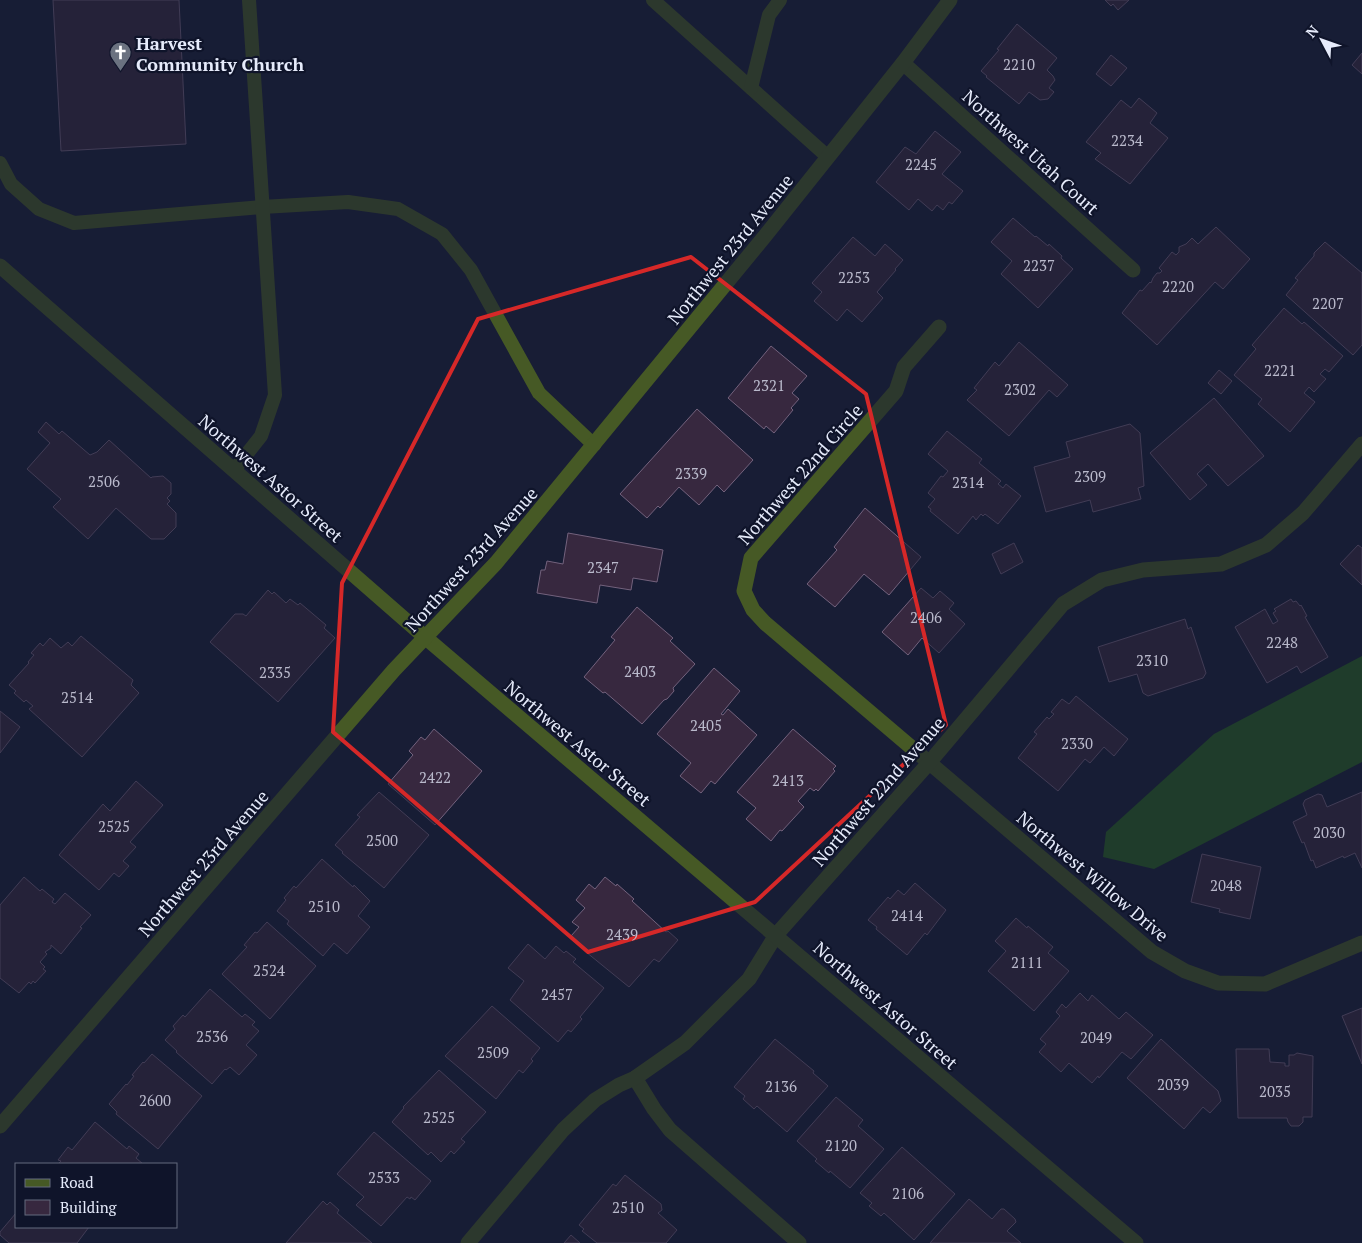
<svg xmlns="http://www.w3.org/2000/svg" width="1362" height="1243" viewBox="0 0 1362 1243" font-family="'PT Serif',serif">
<rect width="100%" height="100%" fill="#181d35"/>
<polygon fill="#286320" points="1362,656 1362,762 1154,869 1103,857 1106,832 1214,734"/>
<g fill="#37283f" stroke="#73627d">
<polygon points="53,0 179,0 186,144 61,151"/>
<polygon points="1105,0 1129,0 1118,10 1113,4 1111,6"/>
<polygon points="1017,24 1057,58 1047,70 1053,76 1055,80 1049,88 1054,92 1048,99 1040,100 1029,92 1019,104 986,77 987,76 981,71 999,50 997,49"/>
<polygon points="1362,53 1362,74 1352,65"/>
<polygon points="1111,55 1127,68 1111,86 1096,74"/>
<polygon points="1139,98 1157,113 1150,123 1168,138 1130,184 1095,159 1101,153 1086,142 1121,100 1131,108"/>
<polygon points="935,131 961,152 942,174 963,191 952,204 949,202 943,210 937,205 932,211 918,199 909,210 876,182 905,147 916,154"/>
<polygon points="1013,218 1035,237 1036,236 1048,246 1049,244 1062,256 1061,258 1073,269 1038,308 1001,274 1012,261 991,242"/>
<polygon points="1216,227 1250,259 1223,289 1215,282 1157,345 1122,313 1140,290 1142,291 1150,282 1151,283 1153,278 1157,273 1160,273 1162,271 1159,268 1172,252 1176,255 1179,252 1179,247 1186,244 1192,238 1198,244"/>
<polygon points="853,237 875,256 885,244 903,260 895,269 896,270 877,292 883,298 862,322 847,309 837,321 814,301 822,292 812,283"/>
<polygon points="1325,242 1362,273 1362,345 1353,355 1286,295 1298,280 1295,278 1314,256 1314,253"/>
<polygon points="1284,308 1302,324 1304,322 1343,356 1329,372 1325,369 1320,374 1326,379 1314,392 1309,387 1304,393 1315,402 1290,432 1258,404 1262,399 1234,375 1256,349 1252,345"/>
<polygon points="1019,342 1068,385 1057,397 1049,390 1009,436 967,400 977,390 974,388 995,362 999,366"/>
<polygon points="771,346 807,376 792,393 799,399 791,408 793,410 774,433 766,426 764,429 728,398"/>
<polygon points="1219,370 1232,381 1221,394 1208,383"/>
<polygon points="1214,398 1264,456 1228,486 1208,464 1197,474 1207,485 1190,500 1150,453"/>
<polygon points="697,409 753,460 724,492 717,485 699,505 679,487 660,508 658,506 647,518 620,494"/>
<polygon points="46,422 59,434 62,431 90,455 97,452 109,440 151,478 152,477 163,476 171,483 171,494 167,498 170,501 167,504 176,513 176,527 164,539 151,539 116,508 88,539 53,507 61,499 27,469 50,443 38,432"/>
<polygon points="1130,424 1140,433 1144,486 1138,488 1141,499 1093,512 1090,500 1046,512 1034,467 1070,457 1066,442"/>
<polygon points="947,431 982,459 979,463 1001,481 998,484 1003,488 1006,484 1021,496 998,524 985,514 983,516 981,514 976,520 973,516 958,534 930,511 931,509 928,507 935,499 928,493 941,476 943,477 948,471 928,454"/>
<polygon points="865,508 921,557 889,595 864,574 835,607 807,584 837,550 834,547"/>
<polygon points="568,533 663,550 657,582 633,578 631,590 600,585 597,603 537,593 541,570 545,570 547,561 563,564"/>
<polygon points="1014,543 1023,562 1001,574 992,554"/>
<polygon points="1358,545 1362,548 1362,585 1340,564"/>
<polygon points="921,588 933,598 940,591 954,603 949,609 965,624 939,653 922,638 908,655 882,632"/>
<polygon points="268,590 272,594 274,592 286,603 290,599 298,605 300,603 326,625 324,628 335,638 278,702 210,642 235,614 243,614 246,616"/>
<polygon points="1291,599 1293,602 1296,601 1300,606 1301,605 1307,616 1305,617 1328,657 1301,673 1297,666 1267,683 1235,627 1265,609 1273,624 1278,621 1273,613 1276,611 1274,609"/>
<polygon points="637,607 673,638 670,641 695,664 673,688 674,691 667,699 664,700 642,724 605,692 603,693 584,677 615,640 611,637"/>
<polygon points="1185,619 1188,629 1191,627 1206,673 1203,678 1148,696 1143,693 1137,674 1109,682 1098,647"/>
<polygon points="81,636 133,680 131,685 139,693 82,757 29,709 33,706 26,700 24,702 14,693 16,691 9,685 29,663 28,662 34,655 31,653 40,643 43,646 50,638 61,648 68,642 72,646"/>
<polygon points="714,668 740,691 721,714 723,715 728,709 757,735 715,784 711,781 701,793 680,776 691,763 657,734"/>
<polygon points="1076,696 1128,739 1114,756 1104,747 1090,763 1085,759 1058,791 1018,758 1037,734 1034,732 1047,717 1049,719 1054,714 1051,712 1062,699 1069,704"/>
<polygon points="0,711 20,727 0,753"/>
<polygon points="434,729 482,771 435,825 388,784 413,755 409,751 421,737 425,740"/>
<polygon points="793,729 836,766 833,769 835,771 818,791 816,789 814,791 810,788 798,801 804,807 782,831 780,830 771,841 746,819 756,808 737,792"/>
<polygon points="136,781 163,805 130,842 136,847 123,861 129,866 119,877 114,873 99,890 59,855 103,804 110,811"/>
<polygon points="379,792 429,835 384,888 342,853 343,852 335,845 360,817 357,815"/>
<polygon points="1362,792 1362,868 1355,853 1344,858 1343,856 1316,868 1313,860 1311,861 1304,842 1302,843 1293,822 1307,815 1303,804 1305,800 1318,794 1322,795 1327,807"/>
<polygon points="1202,854 1261,867 1250,919 1219,912 1220,909 1191,902"/>
<polygon points="322,859 353,887 354,885 370,901 358,916 370,927 347,954 334,943 323,956 287,924 289,921 277,911 286,900 284,898 294,886 296,888"/>
<polygon points="24,877 40,891 42,889 54,899 52,902 55,904 65,893 91,915 80,927 82,928 61,954 51,945 51,948 45,952 47,954 40,962 45,967 43,969 46,971 35,983 33,981 31,984 29,982 19,993 0,978 0,905"/>
<polygon points="605,877 616,886 617,884 634,899 632,901 666,932 668,931 678,940 659,962 654,959 629,987 586,952 587,950 571,936 579,927 572,922 585,908 576,900 589,884 595,889"/>
<polygon points="915,883 946,910 927,935 925,933 907,955 876,929 877,927 868,920 888,897 890,899 898,890 904,895"/>
<polygon points="1016,918 1027,928 1028,926 1053,947 1048,953 1069,971 1034,1011 988,971 1006,951 995,941"/>
<polygon points="267,922 316,966 270,1019 222,974 247,947 244,945 255,932 257,933"/>
<polygon points="528,944 545,959 556,946 564,953 566,951 576,959 573,962 604,988 580,1017 582,1019 571,1032 568,1030 558,1042 510,1000 524,981 508,968"/>
<polygon points="210,989 242,1017 245,1014 255,1022 252,1025 259,1031 246,1045 257,1055 239,1075 230,1067 226,1070 225,1069 212,1084 176,1052 177,1051 165,1040 175,1029 173,1026 183,1015 185,1017"/>
<polygon points="1080,993 1088,1001 1092,995 1119,1019 1126,1012 1153,1035 1131,1059 1122,1052 1099,1078 1098,1076 1092,1083 1069,1063 1061,1072 1039,1052 1046,1044 1040,1039 1060,1016 1056,1012 1062,1004 1066,1008"/>
<polygon points="492,1006 540,1048 531,1059 533,1061 523,1073 519,1070 496,1099 445,1056"/>
<polygon points="1362,1008 1362,1064 1342,1016"/>
<polygon points="775,1039 814,1071 813,1073 828,1086 787,1132 757,1106 754,1109 743,1099 745,1096 734,1087"/>
<polygon points="1161,1039 1218,1091 1221,1101 1210,1113 1203,1107 1184,1129 1127,1078"/>
<polygon points="1236,1049 1269,1049 1270,1062 1285,1063 1285,1066 1289,1066 1289,1055 1294,1055 1297,1053 1313,1056 1312,1117 1303,1117 1303,1122 1299,1126 1291,1126 1288,1122 1287,1118 1238,1118"/>
<polygon points="152,1054 202,1096 158,1149 116,1114 117,1112 109,1104 126,1084 127,1085 134,1076 132,1075 143,1062 144,1063"/>
<polygon points="439,1070 486,1112 461,1139 465,1142 454,1154 451,1151 441,1162 431,1152 428,1155 392,1122 404,1108 403,1107"/>
<polygon points="836,1097 863,1120 858,1126 884,1149 850,1188 830,1171 829,1173 815,1161 817,1159 797,1141"/>
<polygon points="95,1122 127,1149 129,1146 139,1154 136,1158 143,1164 58,1164 61,1161 58,1160 68,1147 72,1150"/>
<polygon points="374,1132 431,1181 415,1200 411,1197 410,1199 407,1197 381,1226 356,1205 364,1197 337,1174"/>
<polygon points="902,1147 955,1194 914,1240 884,1213 881,1216 869,1206 872,1203 860,1193"/>
<polygon points="625,1175 661,1204 662,1210 658,1213 677,1230 666,1243 597,1243 582,1231 584,1229 579,1225 613,1184 616,1186"/>
<polygon points="969,1199 992,1219 1001,1209 1004,1209 1015,1219 1016,1222 1007,1231 1021,1243 930,1243"/>
<polygon points="323,1201 327,1205 330,1202 339,1210 337,1213 372,1243 286,1243"/>
<polygon points="16,1213 16,1227 89,1227 77,1243 9,1243 0,1235 0,1232"/>
<polygon points="571,1235 580,1243 564,1243"/>
</g>
<g fill="none" stroke-linecap="round" stroke-linejoin="round">
<g stroke="#465925" stroke-width="14">
<polyline points="653,0 828,157"/>
<polyline points="751,88 769,15 780,0"/>
<polyline points="0,163 11,184 39,209 74,223 262,207 348,202 398,209 442,234 471,270 539,393 594,445"/>
<polyline points="234,470 261,436 275,395 249,0"/>
</g>
<g stroke="#465925" stroke-width="15">
<polyline points="903,63 1133,270"/>
<polyline points="0,266 426,638"/>
<polyline points="939,327 904,367 896,391 751,558 744,591 753,610 765,623 1152,952 1185,971 1218,983 1265,984 1362,943"/>
<polyline points="635,1078 654,1109 670,1130 799,1243"/>
<polyline points="468,1243 563,1130 595,1100 619,1085 635,1078 685,1043 749,979 776,935 928,764 1063,604 1102,580 1143,570 1221,564 1266,545 1303,513 1362,444"/>
</g>
<g stroke="#465925" stroke-width="15">
<polyline points="426,638 1136,1243"/>
<polyline points="0,1126 394,670 496,563 765,236 903,63 950,0"/>
</g>
</g>
<path d="M0 0H1362V1243H0ZM691 257 866 394 946 725 755 902 588 952 333 732 342 583 478 319Z" fill="#181d35" fill-opacity=".55" fill-rule="evenodd"/>
<path fill="none" stroke="#d62828" stroke-width="4" stroke-linejoin="round" d="M691 257 866 394 946 725 755 902 588 952 333 732 342 583 478 319Z"/>
<defs>
<symbol id="church-pin" viewBox="-11 -11 22 30"><path d="M0 17L-7.5 6A9.5 9.5 0 1 1 7.5 6Z" fill="#6b7280" stroke="#0f142a"/><path d="M-1.2-6h2.4v3.5h3.3v2.4h-3.3V6h-2.4V-.1h-3.3v-2.4h3.3Z" fill="#fff"/></symbol>
</defs>
<g fill-rule="evenodd">
<use href="#church-pin" x="108" y="40" width="25" height="34"/>
</g>
<g text-anchor="middle" dominant-baseline="central" stroke-width="4.5" stroke-linejoin="round" paint-order="stroke">
<g font-size="15" fill="#babacc">
<text x="1019" y="64">2210</text>
<text x="1127" y="140">2234</text>
<text x="921" y="164">2245</text>
<text x="1039" y="265">2237</text>
<text x="854" y="277">2253</text>
<text x="1178" y="286">2220</text>
<text x="1328" y="303">2207</text>
<text x="1280" y="370">2221</text>
<text x="769" y="385">2321</text>
<text x="1020" y="389">2302</text>
<text x="691" y="473">2339</text>
<text x="1090" y="476">2309</text>
<text x="104" y="481">2506</text>
<text x="968" y="482">2314</text>
<text x="603" y="567">2347</text>
<text x="926" y="617">2406</text>
<text x="1282" y="642">2248</text>
<text x="1152" y="660">2310</text>
<text x="640" y="671">2403</text>
<text x="275" y="672">2335</text>
<text x="77" y="697">2514</text>
<text x="706" y="725">2405</text>
<text x="1077" y="743">2330</text>
<text x="435" y="777">2422</text>
<text x="788" y="780">2413</text>
<text x="114" y="826">2525</text>
<text x="1329" y="832">2030</text>
<text x="382" y="840">2500</text>
<text x="1226" y="885">2048</text>
<text x="324" y="906">2510</text>
<text x="907" y="915">2414</text>
<text x="622" y="934">2439</text>
<text x="1027" y="962">2111</text>
<text x="269" y="970">2524</text>
<text x="557" y="994">2457</text>
<text x="212" y="1036">2536</text>
<text x="1096" y="1037">2049</text>
<text x="493" y="1052">2509</text>
<text x="1173" y="1084">2039</text>
<text x="781" y="1086">2136</text>
<text x="1275" y="1091">2035</text>
<text x="155" y="1100">2600</text>
<text x="439" y="1117">2525</text>
<text x="841" y="1145">2120</text>
<text x="384" y="1177">2533</text>
<text x="908" y="1193">2106</text>
<text x="628" y="1207">2510</text>
</g>
<g font-size="18" font-weight="bold" fill="#e6ebfb" stroke="#0f142a" text-anchor="start">
<text x="136" y="43">Harvest<tspan x="136" dy="21">Community Church</tspan></text>
</g>
<g font-size="18" fill="#e6ebfb" stroke="#0f142a">
<text transform="translate(1031 152) rotate(42)">Northwest Utah Court</text>
<text transform="translate(730 249) rotate(-51)">Northwest 23rd Avenue</text>
<text transform="translate(800 474) rotate(-49)">Northwest 22nd Circle</text>
<text transform="translate(271 478) rotate(41)">Northwest Astor Street</text>
<text transform="translate(471 559) rotate(-48)">Northwest 23rd Avenue</text>
<text transform="translate(578 743) rotate(40)">Northwest Astor Street</text>
<text transform="translate(878 791) rotate(-49)">Northwest 22nd Avenue</text>
<text transform="translate(203 863) rotate(-49)">Northwest 23rd Avenue</text>
<text transform="translate(1093 876) rotate(40)">Northwest Willow Drive</text>
<text transform="translate(886 1005) rotate(41)">Northwest Astor Street</text>
</g>
</g>
<rect x="15" y="1163" width="162" height="65" fill="#0f142a" stroke="#656a7e"/>
<rect x="25" y="1179" width="25" height="8" fill="#465925" stroke="#656a7e"/>
<text x="60" y="1188" font-size="15" fill="#e6ebfb">Road</text>
<rect x="25" y="1200" width="25" height="15" fill="#37283f" stroke="#656a7e"/>
<text x="60" y="1213" font-size="15" fill="#e6ebfb">Building</text>
<g transform="translate(1322 40) rotate(311)" stroke="#0f142a" stroke-width="4" paint-order="stroke">
<path d="M0-4L9 19L0 12L-9 19Z" fill="#e6ebfb"/>
<text y="-8" font-size="14" font-weight="bold" text-anchor="middle" fill="#e6ebfb">N</text>
</g>
</svg>
